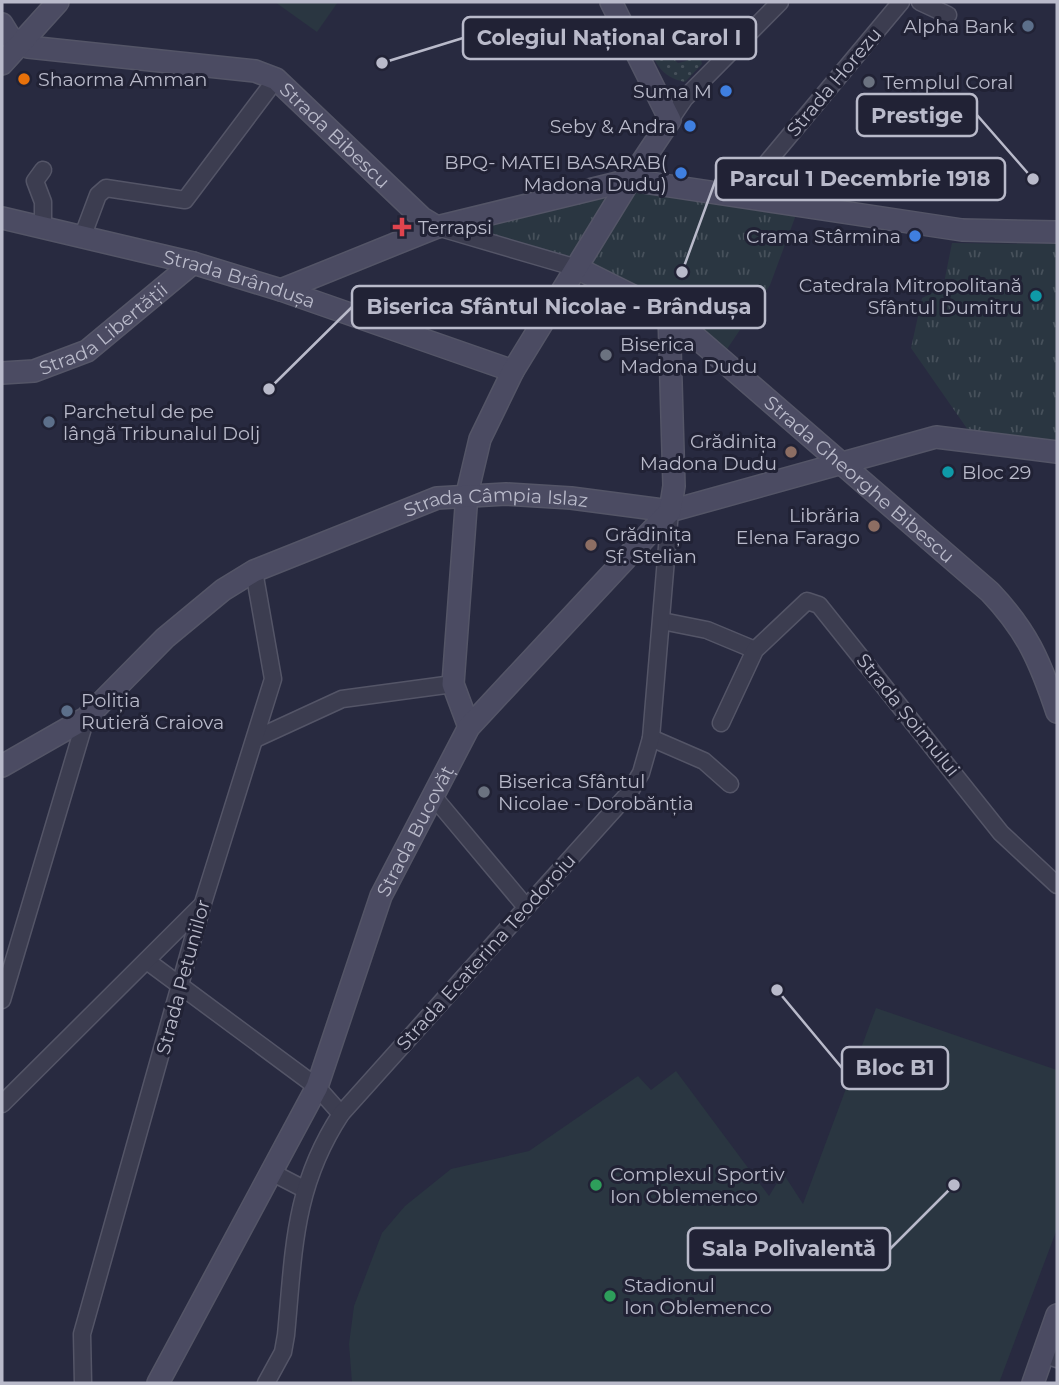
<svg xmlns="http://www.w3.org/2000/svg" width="1059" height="1385" viewBox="0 0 1059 1385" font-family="Montserrat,sans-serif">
<defs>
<pattern id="grass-dots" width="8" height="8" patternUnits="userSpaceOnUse" patternTransform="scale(1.75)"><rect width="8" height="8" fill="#2a3641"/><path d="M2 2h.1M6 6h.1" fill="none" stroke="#47515b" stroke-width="1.8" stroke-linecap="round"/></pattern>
<pattern id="park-tufts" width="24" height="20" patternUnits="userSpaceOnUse" patternTransform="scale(1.75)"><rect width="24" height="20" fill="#2a3641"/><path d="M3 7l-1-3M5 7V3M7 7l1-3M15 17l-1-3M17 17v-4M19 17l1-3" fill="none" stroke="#47515b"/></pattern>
</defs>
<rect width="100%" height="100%" fill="#282a40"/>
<path fill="url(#grass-dots)" d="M657 34 663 49 678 63 686 61 699 51 702 64 685 82C661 78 653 60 646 39Z"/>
<g fill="url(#park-tufts)">
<polygon points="610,185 800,204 770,285 721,358 650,301 458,234 478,222"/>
<polygon points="952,243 1057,244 1057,441 968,430 911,348 922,298 943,288"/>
</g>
<g fill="#2a3641">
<polygon points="275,2 338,2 317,32"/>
<polygon points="876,1008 1057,1070 1057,1229 999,1383 352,1383 349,1344 354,1306 382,1233 405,1206 451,1169 529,1151 638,1076 651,1090 676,1071 769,1196 783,1173 803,1204"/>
</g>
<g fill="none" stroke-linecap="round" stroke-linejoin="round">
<defs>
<g id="street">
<polyline points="920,2 948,15"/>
<polyline points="670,120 685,98 780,2"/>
<polyline points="43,170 35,181 43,202 43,227"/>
<polyline points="740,195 901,2"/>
<polyline points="437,227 577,268"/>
<polyline points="83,235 98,195 106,188 185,200 276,79"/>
<polyline points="662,621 707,630 755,650"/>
<polyline points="721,723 755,650 807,601 819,605 1001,833 1057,885"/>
<polyline points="651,738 704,761 730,784"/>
<polyline points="255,739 342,699 453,684"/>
<polyline points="433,796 526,907"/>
<polyline points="147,961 317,1087 341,1114"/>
<polyline points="2,1000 86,718"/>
<polyline points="2,1104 201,906"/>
<polyline points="271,1172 304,1189"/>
<polyline points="1043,1354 1057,1359"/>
<polyline points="83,1383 82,1334 203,903 273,679 254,571"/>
<path d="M266 1383 283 1352 286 1335C294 1251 293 1187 341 1114L629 793 641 773 651 738 670 511"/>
</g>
<g id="secondary">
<path id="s1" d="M2 24 10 37 28 47 255 71 276 79 422 218 437 227"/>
<polyline points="2,64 58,2"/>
<path id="s2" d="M2 218 193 263 281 290 513 371"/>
<path id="s3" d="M577 268 669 314 990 592C1027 631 1040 661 1057 712"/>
<polyline points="281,290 437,227 630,180 962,230 1057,232"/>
<path id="s4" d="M2 373 34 371 87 351 193 263"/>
<polyline points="469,727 453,684 467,494 480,439 513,371 630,180 670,120 611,2"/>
<path id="s5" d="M2 766 86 718 165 638 223 590 254 571 437 498 506 494 571 498 670 511 936 437 1057 452"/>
<path id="s6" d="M158 1383 317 1087 381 896 469 727 670 511 674 486 669 314"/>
<polyline points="1033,1383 1057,1315"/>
</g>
</defs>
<use href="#street" stroke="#545567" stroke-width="19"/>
<use href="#secondary" stroke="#545567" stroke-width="24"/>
<use href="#street" stroke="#3c3d50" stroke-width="16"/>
<use href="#secondary" stroke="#4b4b62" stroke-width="21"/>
</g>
<g fill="#5c6f8a" stroke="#212235" stroke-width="2.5">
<circle cx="1028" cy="26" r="7"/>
<circle cx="49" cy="422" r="7"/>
<circle cx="67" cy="711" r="7"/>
</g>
<circle fill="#e8710a" stroke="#212235" stroke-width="2.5" cx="24" cy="79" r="7"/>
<g fill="#6b7280" stroke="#212235" stroke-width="2.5">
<circle cx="869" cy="82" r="7"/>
<circle cx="606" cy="355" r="7"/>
<circle cx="484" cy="792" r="7"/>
</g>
<g fill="#3f7fe0" stroke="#212235" stroke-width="2.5">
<circle cx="726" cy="91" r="7"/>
<circle cx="690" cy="126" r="7"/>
<circle cx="681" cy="173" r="7"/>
<circle cx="915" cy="236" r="7"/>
</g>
<path fill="#e0444e" stroke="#212235" stroke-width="2.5" d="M398.5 216.5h7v7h7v7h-7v7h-7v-7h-7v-7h7z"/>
<g fill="#0f9aa8" stroke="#212235" stroke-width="2.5">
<circle cx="1036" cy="296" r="7"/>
<circle cx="948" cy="472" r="7"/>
</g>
<g fill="#8d6e63" stroke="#212235" stroke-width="2.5">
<circle cx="791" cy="452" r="7"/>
<circle cx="874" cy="526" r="7"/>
<circle cx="591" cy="545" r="7"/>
</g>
<g fill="#2e9e5b" stroke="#212235" stroke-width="2.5">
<circle cx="596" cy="1185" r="7"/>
<circle cx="610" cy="1296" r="7"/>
</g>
<g text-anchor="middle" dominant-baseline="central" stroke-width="6" stroke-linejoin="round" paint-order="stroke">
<g font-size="19" fill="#b9baca" stroke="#212235" text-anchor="start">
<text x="1014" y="26" text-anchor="end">Alpha Bank</text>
<text x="38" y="79">Shaorma Amman</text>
<text x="883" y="82">Templul Coral</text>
<text x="712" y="91" text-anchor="end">Suma M</text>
<text x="676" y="126" text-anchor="end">Seby &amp; Andra</text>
<text x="667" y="162" text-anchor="end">BPQ- MATEI BASARAB(<tspan x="667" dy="22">Madona Dudu)</tspan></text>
<text x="418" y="227">Terrapsi</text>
<text x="901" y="236" text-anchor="end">Crama Stârmina</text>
<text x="1022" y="285" text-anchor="end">Catedrala Mitropolitană<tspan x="1022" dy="22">Sfântul Dumitru</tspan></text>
<text x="620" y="344">Biserica<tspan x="620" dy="22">Madona Dudu</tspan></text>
<text x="63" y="411">Parchetul de pe<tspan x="63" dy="22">lângă Tribunalul Dolj</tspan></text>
<text x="777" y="441" text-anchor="end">Grădinița<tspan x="777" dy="22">Madona Dudu</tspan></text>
<text x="962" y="472">Bloc 29</text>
<text x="860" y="515" text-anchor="end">Librăria<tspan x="860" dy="22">Elena Farago</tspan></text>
<text x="605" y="534">Grădinița<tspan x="605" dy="22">Sf. Stelian</tspan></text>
<text x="81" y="700">Poliția<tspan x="81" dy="22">Rutieră Craiova</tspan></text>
<text x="498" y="781">Biserica Sfântul<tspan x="498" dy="22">Nicolae - Dorobănția</tspan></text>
<text x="610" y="1174">Complexul Sportiv<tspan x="610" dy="22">Ion Oblemenco</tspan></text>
<text x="624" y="1285">Stadionul<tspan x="624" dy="22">Ion Oblemenco</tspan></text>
</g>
<g font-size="19" fill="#b9baca" stroke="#212235">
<text transform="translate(834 82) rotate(-50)">Strada Horezu</text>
<text stroke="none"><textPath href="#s1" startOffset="368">Strada Bibescu</textPath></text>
<text stroke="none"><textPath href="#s2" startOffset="245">Strada Brândușa</textPath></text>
<text stroke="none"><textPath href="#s4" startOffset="114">Strada Libertății</textPath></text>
<text stroke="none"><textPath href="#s3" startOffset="355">Strada Gheorghe Bibescu</textPath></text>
<text stroke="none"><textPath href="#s5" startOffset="576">Strada Câmpia Islaz</textPath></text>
<text transform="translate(908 715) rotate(51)">Strada Șoimului</text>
<text stroke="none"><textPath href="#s6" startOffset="611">Strada Bucovăț</textPath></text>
<text transform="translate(486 952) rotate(-48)">Strada Ecaterina Teodoroiu</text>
<text transform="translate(183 977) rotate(-75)">Strada Petuniilor</text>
</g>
</g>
<path fill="none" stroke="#b9baca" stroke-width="2.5" d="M382 63L463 38M1033 179L977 115M682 272L716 179M269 389L352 307M777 990L842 1068M954 1185L890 1249"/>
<g fill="#b9baca" stroke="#212235" stroke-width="2.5">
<circle cx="382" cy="63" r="7"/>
<circle cx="1033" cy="179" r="7"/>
<circle cx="682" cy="272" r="7"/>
<circle cx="269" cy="389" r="7"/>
<circle cx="777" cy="990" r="7"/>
<circle cx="954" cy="1185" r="7"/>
</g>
<g fill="#212235" stroke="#b9baca" stroke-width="2.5">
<rect x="463" y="17" width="293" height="42" rx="7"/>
<rect x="857" y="94" width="120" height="42" rx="7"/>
<rect x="716" y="158" width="289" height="42" rx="7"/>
<rect x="352" y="286" width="413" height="42" rx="7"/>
<rect x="842" y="1047" width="106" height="42" rx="7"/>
<rect x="688" y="1228" width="202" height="42" rx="7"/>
</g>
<g font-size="21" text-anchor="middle" font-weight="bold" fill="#b9baca">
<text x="609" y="45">Colegiul Național Carol I</text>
<text x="917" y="123">Prestige</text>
<text x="860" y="186">Parcul 1 Decembrie 1918</text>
<text x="559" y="314">Biserica Sfântul Nicolae - Brândușa</text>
<text x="895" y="1075">Bloc B1</text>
<text x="789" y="1256">Sala Polivalentă</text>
</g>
<rect width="1059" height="1385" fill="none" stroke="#b9baca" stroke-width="7"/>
</svg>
